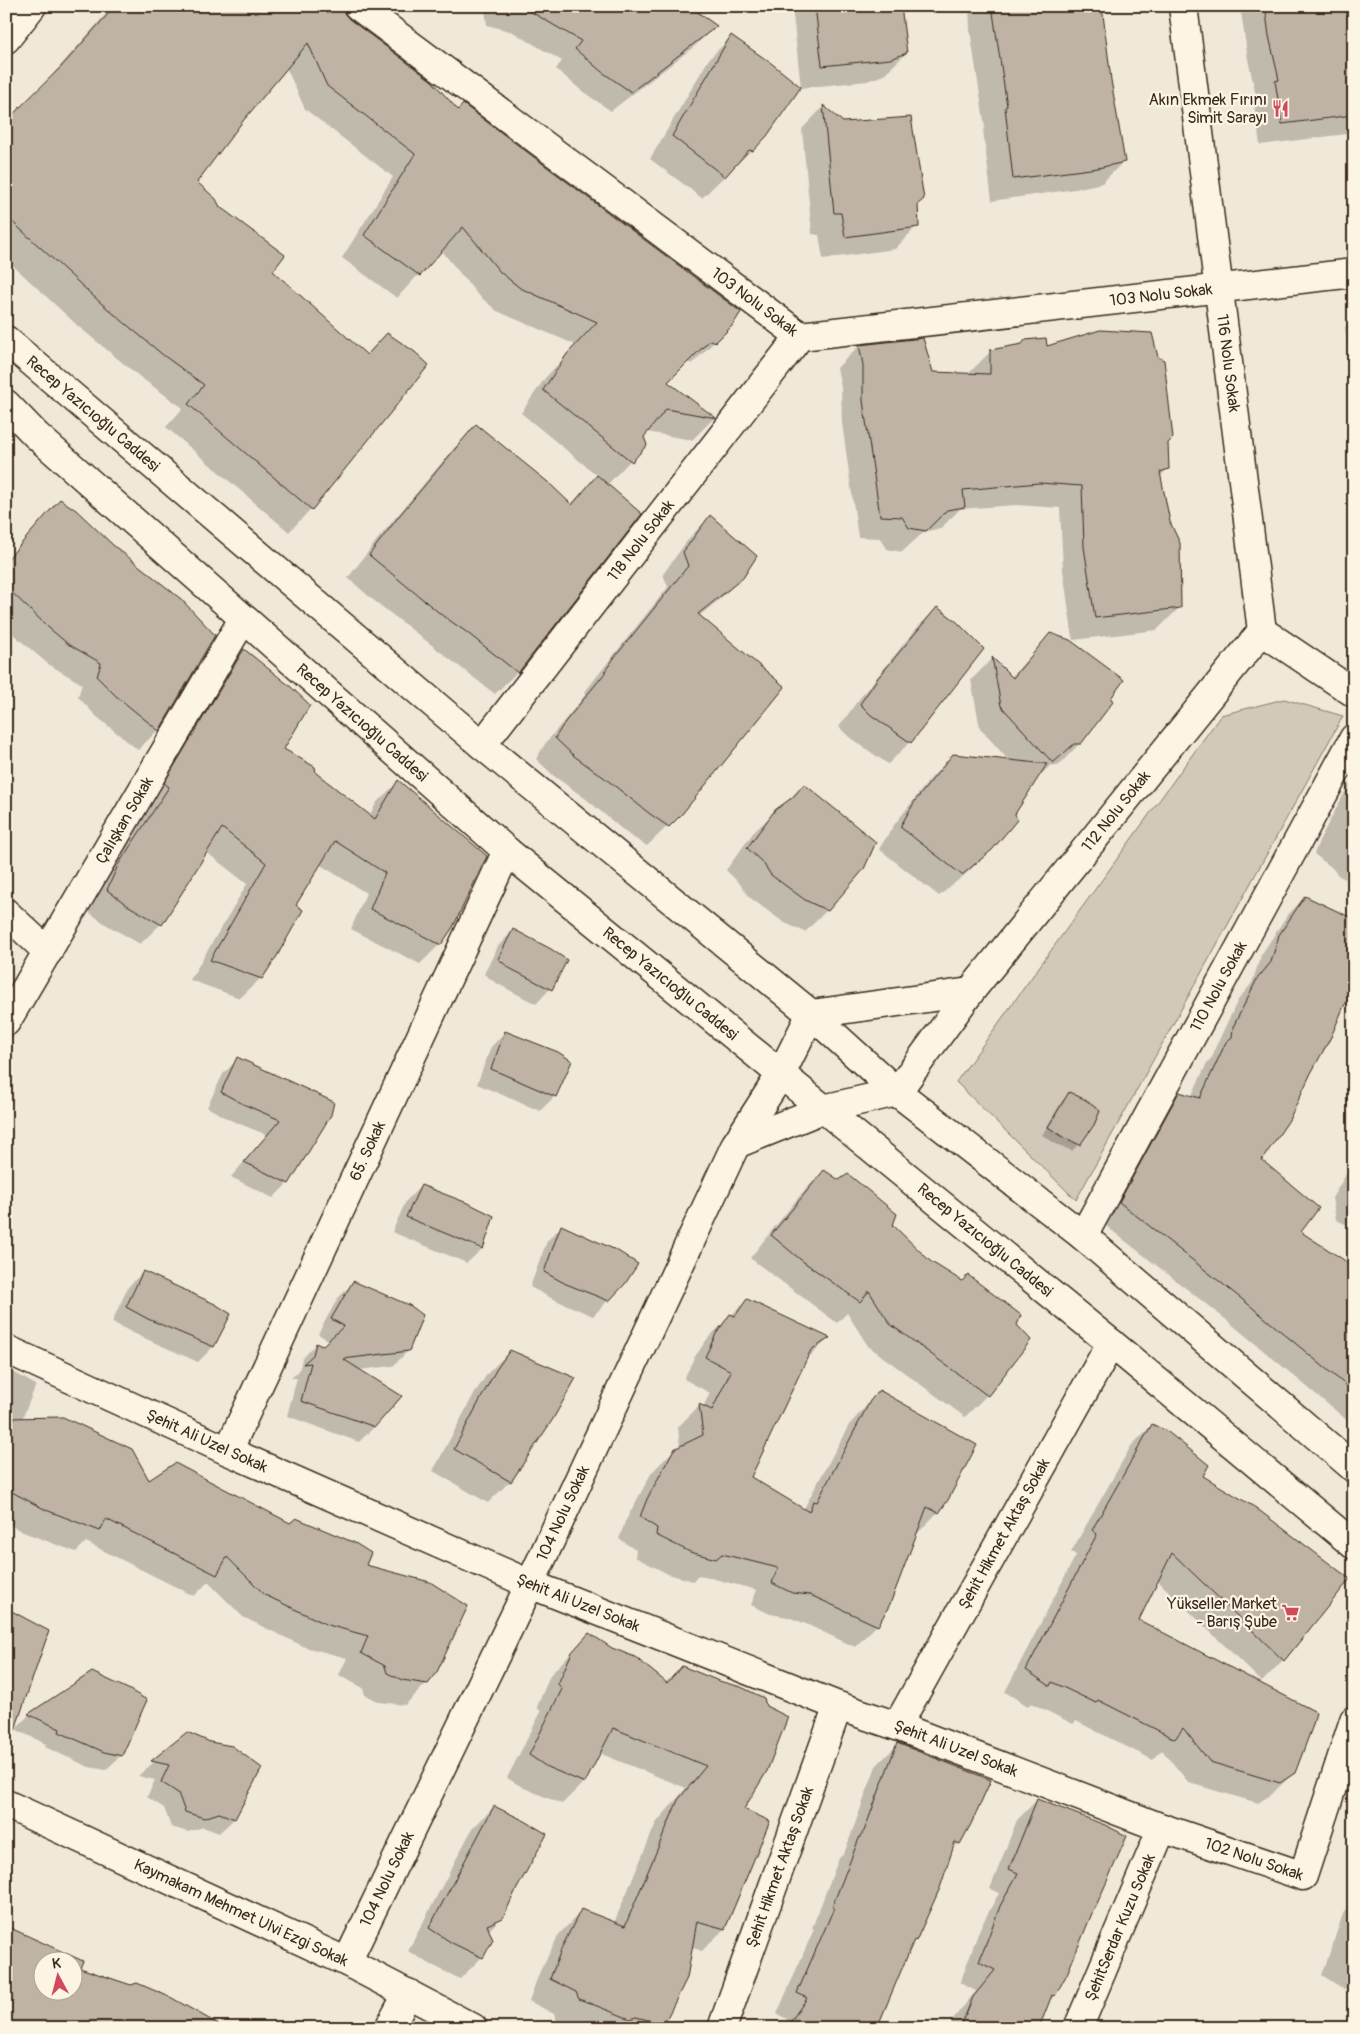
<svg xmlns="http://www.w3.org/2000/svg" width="1360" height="2034" viewBox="0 0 1360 2034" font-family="Pangolin,sans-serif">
<rect width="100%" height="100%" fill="#f0e9d9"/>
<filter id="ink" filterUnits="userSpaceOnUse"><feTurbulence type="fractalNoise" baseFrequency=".02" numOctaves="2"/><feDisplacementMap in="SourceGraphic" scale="10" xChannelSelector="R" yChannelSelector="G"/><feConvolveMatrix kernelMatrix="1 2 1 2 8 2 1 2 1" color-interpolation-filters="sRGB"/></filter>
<g filter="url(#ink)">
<polygon fill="#d2c9ba" stroke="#867a6c" points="1284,699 1343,716 1076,1200 956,1082 1221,715"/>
<g fill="#0003" fill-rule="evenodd">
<polygon points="113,6 339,6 361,39 457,111 731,325 692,364 686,362 666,382 714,418 692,440 647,432 643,437 646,444 607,485 517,672 495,694 372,599 348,578 377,540 454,448 476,426 570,505 598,476 521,413 545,378 576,345 497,311 477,294 441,250 397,298 342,258 393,177 305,109 286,67 242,121 195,182 272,271 366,355 387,334 311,509 289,532 166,427 183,408 140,377 79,327 6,259 6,123 39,90"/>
<polygon points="488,6 704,6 706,8 700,15 715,26 696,45 611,111 582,91 556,69 562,61 513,32 487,25 485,10"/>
<polygon points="792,6 899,6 906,53 884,75 867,81 801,88"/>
<polygon points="969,6 1101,6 1110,80 1124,161 1102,183 1075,189 992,201 983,130 985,128 970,30"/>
<polygon points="1240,6 1354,6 1354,133 1260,145 1254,104 1257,101 1248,59"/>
<polygon points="731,37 766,136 702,198 650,159 709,59"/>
<polygon points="823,107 917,205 917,226 895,249 823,259 819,235 812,234 802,129"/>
<polygon points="1354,318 1354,401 1345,327"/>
<polygon points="859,346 932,373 968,374 990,352 1046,348 1167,443 1167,469 1160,477 1179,608 1157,630 1073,640 1063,570 1060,508 1016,505 960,509 941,528 924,532 902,552 887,549 880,538 858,537 842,423 841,387 837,368"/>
<polygon points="60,500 158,730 138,750 96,716 78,697 82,684 48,664 6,628 6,560"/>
<polygon points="710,517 742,577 721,598 699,616 681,813 647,846 629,835 586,799 554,776 536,759 545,744 586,694 585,692 594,680 668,587 663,574 690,537"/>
<polygon points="937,608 910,742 888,764 849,737 839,727 856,703 915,630"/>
<polygon points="1050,635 1080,743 1058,766 1051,765 1036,779 991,849 968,872 939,896 879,849 894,825 931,778 953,756 1010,762 980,728 971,680 992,659 1011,677"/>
<polygon points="244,651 282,749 369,816 377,802 398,782 440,944 420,964 351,929 366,893 319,864 294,905 261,978 240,998 190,980 247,884 206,852 161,924 140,944 107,925 87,911 98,887 150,808 145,804 223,671"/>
<polygon points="1354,775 1354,883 1339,876 1331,867 1314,854 1319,841"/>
<polygon points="804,785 827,910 805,932 783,922 749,897 741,885 726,870 753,833"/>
<polygon points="1305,897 1343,1005 1260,1160 1299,1232 1354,1268 1354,1426 1229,1322 1101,1222 1160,1113 1179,1094 1191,1097 1207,1063 1213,1056 1215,1048 1238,1000 1252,983 1261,955 1286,917"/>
<polygon points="513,931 550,989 536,1004 496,983 484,974 498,946"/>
<polygon points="505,1032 555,1096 540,1111 477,1084 491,1047"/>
<polygon points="238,1059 330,1115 288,1183 273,1198 231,1177 267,1135 228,1119 207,1107 223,1074"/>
<polygon points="1069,1094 1079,1144 1072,1151 1056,1144 1042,1135 1062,1101"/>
<polygon points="1354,1161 1354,1228 1336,1220 1332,1198"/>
<polygon points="824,1171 987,1395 965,1417 868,1346 847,1313 837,1323 750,1258 802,1193"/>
<polygon points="421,1186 492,1216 482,1249 467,1263 392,1232 406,1201"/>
<polygon points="562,1226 624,1284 593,1316 551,1298 530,1287 547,1241"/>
<polygon points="143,1272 230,1315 213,1347 198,1362 133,1333 112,1322 128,1287"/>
<polygon points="353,1283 408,1351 393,1366 358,1370 374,1427 359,1442 287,1416 297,1378 291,1378 299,1371 302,1359 316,1344 322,1348 330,1341 318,1334 338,1298"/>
<polygon points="747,1300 828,1339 804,1362 750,1478 803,1510 849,1425 880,1391 947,1500 938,1512 916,1535 877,1625 855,1647 806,1624 788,1617 770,1614 751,1605 757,1590 699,1575 693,1581 668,1574 635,1557 636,1550 619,1539 625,1522 652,1472 674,1450 680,1447 678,1427 699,1406 703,1407 710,1393 684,1379 694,1358 708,1338"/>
<polygon points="510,1351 551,1418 510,1481 488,1503 433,1471 474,1394 488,1373"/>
<polygon points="6,1368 36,1385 22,1419 149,1482 364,1566 427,1683 405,1705 379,1702 365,1695 363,1688 339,1675 347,1658 305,1647 243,1617 208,1582 194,1596 86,1542 76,1552 23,1532 6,1523"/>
<polygon points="1152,1425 1201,1476 1348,1579 1283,1660 1262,1682 1157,1580 1137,1621 1294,1772 1272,1794 1258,1803 1189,1783 1162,1750 1153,1760 1076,1721 1073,1724 1031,1703 1028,1706 1005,1692 1076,1555 1071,1552 1131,1446"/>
<polygon points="589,1634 665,1684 682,1667 743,1810 724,1929 702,1951 691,1947 663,2023 658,2028 574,2028 557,2021 554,2014 529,2001 540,1971 560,1933 582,1911 614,1923 656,1823 686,1788 599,1753 584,1782 562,1804 524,1788 507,1778 541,1712 537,1707 550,1675"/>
<polygon points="92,1673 121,1755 106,1770 89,1767 45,1747 46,1744 15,1729 29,1715"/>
<polygon points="187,1733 261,1769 234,1819 219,1833 203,1827 188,1832 171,1827 164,1808 147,1797 155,1780 138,1776"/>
<polygon points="898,1744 959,1843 950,1852 938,1888 915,1940 911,1944 875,2028 781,2028 787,2019 777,2014 814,1929 812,1928 839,1858 844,1854 876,1766"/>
<polygon points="1037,1800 1092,1909 1054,1996 1048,2002 1038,2028 950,2028 953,2019 976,1991 960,1983 980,1928 999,1893 990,1889 1017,1820"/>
<polygon points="494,1807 545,1835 502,1917 488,1931 482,1957 460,1979 430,1964 408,1951 472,1829"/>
<polygon points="1354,1897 1354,1993 1343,1989 1322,1975 1343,1914"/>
<path d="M6 1927 82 1961 79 1969 212 2028H6ZM42 1962H72V1992H42Z"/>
</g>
<g fill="#beb3a4" stroke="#3b2a1e" fill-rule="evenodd">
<polygon points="115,6 343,6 344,13 349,19 432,81 458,110 463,104 741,312 732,326 716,342 710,340 668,382 716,418 666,409 644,437 647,445 632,462 543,390 567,354 597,322 520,288 500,272 463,227 420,276 364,235 415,154 327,86 308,43 243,121 197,182 216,199 220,207 285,255 273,271 367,355 387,333 415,352 429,365 312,510 188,404 204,385 163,355 102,304 6,216 6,121 61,67"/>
<polygon points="521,6 689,6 717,26 631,92 602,72 575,49 581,41"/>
<polygon points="815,6 901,6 907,53 890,59 822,66"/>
<polygon points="992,6 1102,6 1111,80 1125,162 1098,168 1013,179 1005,107 1007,106"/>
<polygon points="1265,6 1354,6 1354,115 1282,124 1275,81 1279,80 1269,36"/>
<polygon points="731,35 771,63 801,87 767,136 753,151 749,150 725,177 672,136"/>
<polygon points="823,105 843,122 911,117 924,199 918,204 919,227 845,237 841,213 834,213"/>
<polygon points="1100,330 1152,333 1158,357 1164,360 1173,438 1168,443 1169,469 1160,472 1170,522 1180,543 1181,608 1095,618 1084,547 1082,486 1039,483 963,490 965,507 947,510 926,531 909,528 902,517 880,516 863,401 863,365 859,345 923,338 933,372 990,374 990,350 1022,344 1025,340 1046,338 1047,346"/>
<polygon points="476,424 549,483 572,505 597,475 642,514 518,673 465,631 443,616 369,555 399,516"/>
<polygon points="60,499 76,510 113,545 181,599 215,635 159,731 116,696 97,677 101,663 68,644 49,628 6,587 6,561"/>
<polygon points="710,515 757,556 743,578 698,614 785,687 682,814 669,827 650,814 606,779 574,756 555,738 565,722 605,673 605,671 614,658 688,566 683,552"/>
<polygon points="937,607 956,621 984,649 911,743 871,715 860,704 877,679"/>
<polygon points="1050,633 1070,640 1124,680 1111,698 1113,702 1081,744 1074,744 1053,763 1001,706 992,657 1013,678"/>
<polygon points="244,649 291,687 310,705 284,749 315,767 316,773 375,819 398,780 487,856 453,927 441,945 370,909 385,873 335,841 296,905 303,910 277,956 262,979 210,960 266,863 222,828 162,925 127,905 107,890 118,865 169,787 164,783"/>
<polygon points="953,754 1047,764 1015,814 1017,820 992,850 962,875 900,827 915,801"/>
<polygon points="804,784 876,842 864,869 828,911 805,900 771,875 763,863 747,848 775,810 793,797"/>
<polygon points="1305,896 1354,919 1354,991 1344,1006 1331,1037 1311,1073 1289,1120 1262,1160 1319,1208 1301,1232 1344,1260 1354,1271 1354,1392 1248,1304 1119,1202 1179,1092 1200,1098 1226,1042 1232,1037 1233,1027 1257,979 1271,962 1279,935"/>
<polygon points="513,929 551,949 567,960 552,990 511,969 498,959"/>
<polygon points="505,1031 558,1052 572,1061 556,1097 491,1069"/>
<polygon points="237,1057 334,1102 331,1115 289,1184 244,1162 280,1120 243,1104 221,1092"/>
<polygon points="1069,1092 1084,1099 1100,1111 1094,1125 1080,1145 1063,1137 1048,1127"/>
<polygon points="824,1170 839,1180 848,1174 897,1214 893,1225 930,1261 962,1281 968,1275 1021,1315 1017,1325 1031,1340 988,1396 890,1324 869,1291 860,1302 801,1260 771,1235"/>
<polygon points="421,1185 470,1204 494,1216 483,1249 406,1217"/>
<polygon points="561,1225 618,1251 638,1264 625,1284 609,1301 566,1284 544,1272"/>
<polygon points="143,1271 215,1304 231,1314 214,1347 148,1319 126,1307"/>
<polygon points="353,1281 411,1306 423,1315 409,1351 343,1359 402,1396 375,1427 301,1401 311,1363 303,1364 313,1355 316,1343 322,1346 344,1326 331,1319"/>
<polygon points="747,1299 830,1338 811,1350 751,1477 809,1512 813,1501 817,1502 870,1401 879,1390 977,1445 948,1500 939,1513 927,1507 890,1604 878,1626 828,1603 810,1595 792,1593 772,1583 778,1568 722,1554 716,1559 690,1552 656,1535 657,1528 640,1517 647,1499 674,1449 703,1435 699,1404 712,1410 731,1371 705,1357 716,1334 730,1314 735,1316"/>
<polygon points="510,1350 576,1378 553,1419 511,1482 454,1449 496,1370"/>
<polygon points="63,1417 132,1449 149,1480 175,1463 290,1523 296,1518 355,1543 371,1553 366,1565 430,1582 468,1606 436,1674 428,1684 402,1680 387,1673 385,1666 361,1653 368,1636 328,1625 265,1595 227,1557 217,1575 106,1519 100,1531 46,1510 6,1489 6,1418"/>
<polygon points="1152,1424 1168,1432 1209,1465 1203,1476 1256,1508 1350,1579 1284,1661 1172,1553 1139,1620 1316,1712 1313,1725 1295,1773 1280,1783 1210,1762 1183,1728 1175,1739 1098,1700 1096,1703 1052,1682 1050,1686 1026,1670 1097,1534 1092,1530"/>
<polygon points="6,1608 49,1631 11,1741 6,1741"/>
<polygon points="589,1633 612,1648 635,1657 667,1683 682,1666 719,1681 741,1687 764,1698 766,1706 788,1717 767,1771 744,1809 770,1821 725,1929 697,1921 687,1978 664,2024 636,2017 630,2019 579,1999 576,1992 550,1979 562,1947 581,1909 625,1926 678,1800 706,1766 613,1728 585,1783 547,1767 529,1755 562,1689 558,1684 572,1652"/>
<polygon points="92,1672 128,1689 147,1700 122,1756 104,1752 59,1732 60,1729 28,1714"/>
<polygon points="187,1732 210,1742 232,1746 262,1768 235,1819 219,1813 204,1818 185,1812 178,1793 161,1782 169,1765 151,1761"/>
<polygon points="897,1743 991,1780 971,1824 960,1844 955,1842 940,1888 916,1941 914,1940 877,2028 786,2028 807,1998 797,1993 834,1908 832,1907 860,1836 864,1831"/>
<polygon points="1037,1799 1105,1825 1127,1836 1096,1906 1095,1906 1067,1974 1055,1996 1052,1995 1039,2028 960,2028 973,1997 995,1970 979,1962 1000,1906 1018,1873 1009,1869"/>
<polygon points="494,1806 525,1821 547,1834 514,1894 503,1918 487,1925 493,1940 483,1958 452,1943 429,1928"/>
<path d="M6 1926 83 1961 80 1968 131 1985 137 1983 172 1998 225 2028H6ZM42 1962H72V1992H42Z"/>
</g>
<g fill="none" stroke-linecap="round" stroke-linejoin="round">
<defs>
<g id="minor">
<path id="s1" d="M358 6 800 336 1354 273"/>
<path id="s2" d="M1183 6 1262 631"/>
<polyline points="6,39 32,6"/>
<path id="s3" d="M6 340 482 745 811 1014 897 1092 1083 1236 1354 1468"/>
<path id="s4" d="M6 404 36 435 507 851 1111 1343 1354 1545"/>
<polyline points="1262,631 1354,693"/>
<path id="s5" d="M482 745 800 336"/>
<polyline points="6,913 48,952"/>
<path id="s6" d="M6 1022 243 619"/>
<path id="s7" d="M736 1144 823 1109 897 1092 970 992 1262 631"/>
<path id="s8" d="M1083 1236 1354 738"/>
<path id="s9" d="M6 1349 228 1451 530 1584 838 1706 897 1726 1162 1828 1303 1876 1354 1720"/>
<path id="s10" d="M228 1451 507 851"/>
<path id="s11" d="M897 1726 1111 1343"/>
<path id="s12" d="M6 1804 347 1962 473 2028"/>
<path id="s13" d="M347 1962 530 1584 736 1144 781 1074 811 1014 970 992"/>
<polyline points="389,2028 408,1993"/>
<path id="s14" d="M722 2028 838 1706"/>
<path id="s15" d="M1078 2028 1162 1828"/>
</g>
</defs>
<use href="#minor" stroke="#3b2a1e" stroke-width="31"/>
<use href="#minor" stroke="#fcf5e5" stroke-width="28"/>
</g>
</g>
<defs>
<symbol id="restaurant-bare" viewBox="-9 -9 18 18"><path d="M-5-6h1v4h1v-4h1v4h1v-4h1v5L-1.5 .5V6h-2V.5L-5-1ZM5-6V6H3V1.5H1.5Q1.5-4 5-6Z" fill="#d1495b" stroke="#fcf5e5" stroke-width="2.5" paint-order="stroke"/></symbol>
<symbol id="supermarket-bare" viewBox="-9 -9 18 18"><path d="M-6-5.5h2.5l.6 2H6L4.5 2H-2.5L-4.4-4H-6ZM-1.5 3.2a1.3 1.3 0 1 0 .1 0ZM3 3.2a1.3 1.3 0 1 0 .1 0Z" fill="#d1495b" stroke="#fcf5e5" stroke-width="2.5" paint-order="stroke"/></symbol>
</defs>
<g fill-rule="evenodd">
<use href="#restaurant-bare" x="1268" y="96" width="25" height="25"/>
<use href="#supermarket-bare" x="1278" y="1600" width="25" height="25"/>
</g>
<g text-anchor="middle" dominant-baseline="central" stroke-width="4.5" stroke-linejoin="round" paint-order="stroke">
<g font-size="16" fill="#3b2a1e" stroke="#fcf5e5" text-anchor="end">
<text x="1267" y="100">Akın Ekmek Fırını<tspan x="1267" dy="18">Simit Sarayı</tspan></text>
<text x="1277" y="1604">Yükseller Market<tspan x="1277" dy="18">- Barış Şube</tspan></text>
</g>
<g font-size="16" fill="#3b2a1e" stroke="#fcf5e5">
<text stroke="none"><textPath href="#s1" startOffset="915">103 Nolu Sokak</textPath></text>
<text stroke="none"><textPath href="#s1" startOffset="495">103 Nolu Sokak</textPath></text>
<text stroke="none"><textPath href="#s2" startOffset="360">116 Nolu Sokak</textPath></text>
<text stroke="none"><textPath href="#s3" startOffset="114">Recep Yazıcıoğlu Caddesi</textPath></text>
<text stroke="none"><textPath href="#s5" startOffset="259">118 Nolu Sokak</textPath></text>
<text stroke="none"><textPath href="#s4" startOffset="478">Recep Yazıcıoğlu Caddesi</textPath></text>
<text stroke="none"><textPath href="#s7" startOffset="526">112 Nolu Sokak</textPath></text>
<text stroke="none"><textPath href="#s6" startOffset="234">Çalışkan Sokak</textPath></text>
<text stroke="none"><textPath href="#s4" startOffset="882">Recep Yazıcıoğlu Caddesi</textPath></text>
<text stroke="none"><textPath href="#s8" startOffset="284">110 Nolu Sokak</textPath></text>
<text stroke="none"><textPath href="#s10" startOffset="331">65. Sokak</textPath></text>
<text stroke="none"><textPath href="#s4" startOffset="1288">Recep Yazıcıoğlu Caddesi</textPath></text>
<text stroke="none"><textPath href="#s9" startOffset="221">Şehit Ali Uzel Sokak</textPath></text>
<text stroke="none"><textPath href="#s13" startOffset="498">104 Nolu Sokak</textPath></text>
<text stroke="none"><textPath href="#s11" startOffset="220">Şehit Hikmet Aktaş Sokak</textPath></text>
<text stroke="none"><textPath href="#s9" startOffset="626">Şehit Ali Uzel Sokak</textPath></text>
<text stroke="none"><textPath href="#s9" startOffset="1031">Şehit Ali Uzel Sokak</textPath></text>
<text stroke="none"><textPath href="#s9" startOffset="1349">102 Nolu Sokak</textPath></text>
<text stroke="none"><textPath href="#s14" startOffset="171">Şehit Hikmet Aktaş Sokak</textPath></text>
<text stroke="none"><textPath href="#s13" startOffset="92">104 Nolu Sokak</textPath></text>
<text stroke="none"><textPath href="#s12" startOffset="259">Kaymakam Mehmet Ulvi Ezgi Sokak</textPath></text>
<text stroke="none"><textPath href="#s15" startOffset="109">ŞehitSerdar Kuzu Sokak</textPath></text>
</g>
</g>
<rect width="1360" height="2034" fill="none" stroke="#fcf5e5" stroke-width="25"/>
<rect x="12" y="12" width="1335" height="2009" fill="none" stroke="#3b2a1e" stroke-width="2" filter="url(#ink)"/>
<g transform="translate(58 1976) rotate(353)"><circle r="24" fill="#fcf5e5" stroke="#afa495"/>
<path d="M0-4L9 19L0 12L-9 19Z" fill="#d1495b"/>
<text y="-8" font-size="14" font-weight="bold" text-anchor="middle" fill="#3b2a1e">K</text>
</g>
</svg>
